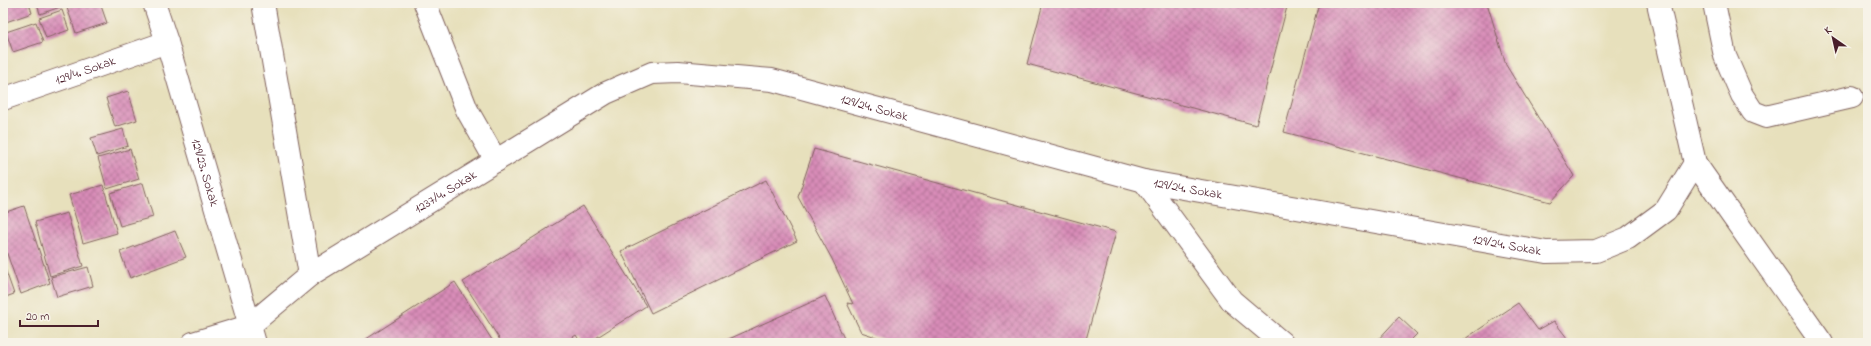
<svg xmlns="http://www.w3.org/2000/svg" width="1871" height="346" viewBox="0 0 1871 346" font-family="'Indie Flower',sans-serif">
<defs>
<pattern id="building-cross-hatch" width="8" height="8" patternUnits="userSpaceOnUse"><rect width="8" height="8" fill="#d88cb8"/><path d="M0 0l8 8M0 8l8-8" fill="none" stroke="#b17296"/></pattern>
</defs>
<rect width="100%" height="100%" fill="#f7f3e8"/>
<filter id="ink" filterUnits="userSpaceOnUse"><feTurbulence type="fractalNoise" baseFrequency=".025" numOctaves="2"/><feDisplacementMap in="SourceGraphic" scale="8" xChannelSelector="R" yChannelSelector="G"/><feConvolveMatrix kernelMatrix="1 2 1 2 8 2 1 2 1" color-interpolation-filters="sRGB"/></filter>
<filter id="wash" filterUnits="userSpaceOnUse"><feTurbulence type="fractalNoise" baseFrequency=".012" numOctaves="4" result="noise"/><feDisplacementMap in="SourceGraphic" scale="16" xChannelSelector="R" yChannelSelector="G"/><feGaussianBlur stdDeviation="0.9" result="paint"/><feColorMatrix in="noise" values="0 0 0 0 0 0 0 0 0 0 0 0 0 0 0 0 0 1.4 0 .05"/><feComposite in="paint" operator="in"/></filter>
<g filter="url(#wash)">
<rect width="100%" height="100%" fill="#e7e0bc"/>
<g id="blocks">
<g fill="url(#building-cross-hatch)">
<polygon points="3,3 29,3 32,13 3,23"/>
<polygon points="37,3 62,3 63,6 40,14"/>
<polygon points="81,3 100,3 107,23 76,33 67,8"/>
<polygon points="1043,3 1288,3 1256,125 1027,64"/>
<polygon points="1319,3 1487,3 1506,65 1574,176 1550,202 1284,132"/>
<polygon points="62,10 69,30 46,38 39,18"/>
<polygon points="36,22 43,42 13,52 6,32"/>
<polygon points="3,43 6,52 3,53"/>
<polygon points="128,91 137,120 115,127 106,98"/>
<polygon points="123,129 128,146 97,156 91,138"/>
<polygon points="130,149 139,179 107,189 98,158"/>
<polygon points="814,149 1116,232 1085,343 894,343 861,332 847,303 853,304 832,259 798,197"/>
<polygon points="766,180 797,241 651,313 621,251"/>
<polygon points="143,183 153,217 120,226 110,193"/>
<polygon points="103,185 117,233 83,243 69,195"/>
<polygon points="24,206 50,283 21,294 3,242 3,213"/>
<polygon points="583,206 646,306 588,343 581,343 576,335 564,343 502,343 463,282"/>
<polygon points="67,213 83,266 50,276 35,222"/>
<polygon points="175,231 186,257 130,278 120,252"/>
<polygon points="3,263 14,294 3,298"/>
<polygon points="88,267 93,286 57,297 51,277"/>
<polygon points="455,282 494,343 360,343"/>
<polygon points="825,296 846,343 720,343"/>
<polygon points="1518,303 1538,330 1554,321 1571,343 1459,343"/>
<polygon points="1399,317 1417,334 1408,343 1375,343"/>
</g>
</g>
</g>
<g filter="url(#ink)">
<use href="#blocks" fill-opacity="0" stroke="#81635e" stroke-width="1"/>
<g fill="none" stroke-linecap="round" stroke-linejoin="round">
<defs>
<g id="minor">
<path id="s1" d="M154 3 167 42 255 343"/>
<polyline points="263,3 310,275"/>
<polyline points="425,3 467,110 496,161"/>
<polyline points="1658,3 1695,163 1822,343"/>
<polyline points="1714,3 1725,56 1742,95 1753,112 1766,117 1852,97"/>
<path id="s2" d="M3 99 167 42"/>
<polyline points="1144,181 1232,301 1282,343"/>
<path id="s3" d="M193 343 249 326 310 275 606 93 652 73 678 72 772 80 1144 181 1546 252 1596 251 1628 238 1666 210 1695 163"/>
</g>
</defs>
<use href="#minor" stroke="#81635e" stroke-width="24"/>
<use href="#minor" stroke="#fff" stroke-width="22"/>
</g>
</g>
<g text-anchor="middle" dominant-baseline="central" stroke-width="3" stroke-linejoin="round" paint-order="stroke">
<g font-size="13" fill="#4a1f2b" stroke="#f7f3e8">
<text stroke="none"><textPath href="#s2" startOffset="87">129/4. Sokak</textPath></text>
<text stroke="none"><textPath href="#s3" startOffset="762">129/24. Sokak</textPath></text>
<text stroke="none"><textPath href="#s1" startOffset="177">129/23. Sokak</textPath></text>
<text stroke="none"><textPath href="#s3" startOffset="1086">129/24. Sokak</textPath></text>
<text stroke="none"><textPath href="#s3" startOffset="297">1237/4. Sokak</textPath></text>
<text stroke="none"><textPath href="#s3" startOffset="1410">129/24. Sokak</textPath></text>
</g>
</g>
<rect width="1871" height="346" fill="none" stroke="#f7f3e8" stroke-width="16"/>
<g transform="translate(1833 38) rotate(326)" stroke="#f7f3e8" stroke-width="3" paint-order="stroke">
<path d="M0-3L7 15L0 10L-7 15Z" fill="#4a1f2b"/>
<text y="-6" font-size="11" font-weight="bold" text-anchor="middle" fill="#4a1f2b">K</text>
</g>
<path d="M20 320v6h78v-6" fill="none" stroke="#4a1f2b" stroke-width="2"/>
<text x="26" y="320" font-size="12" fill="#4a1f2b" stroke="#f7f3e8" stroke-width="3" paint-order="stroke">20 m</text>
</svg>
